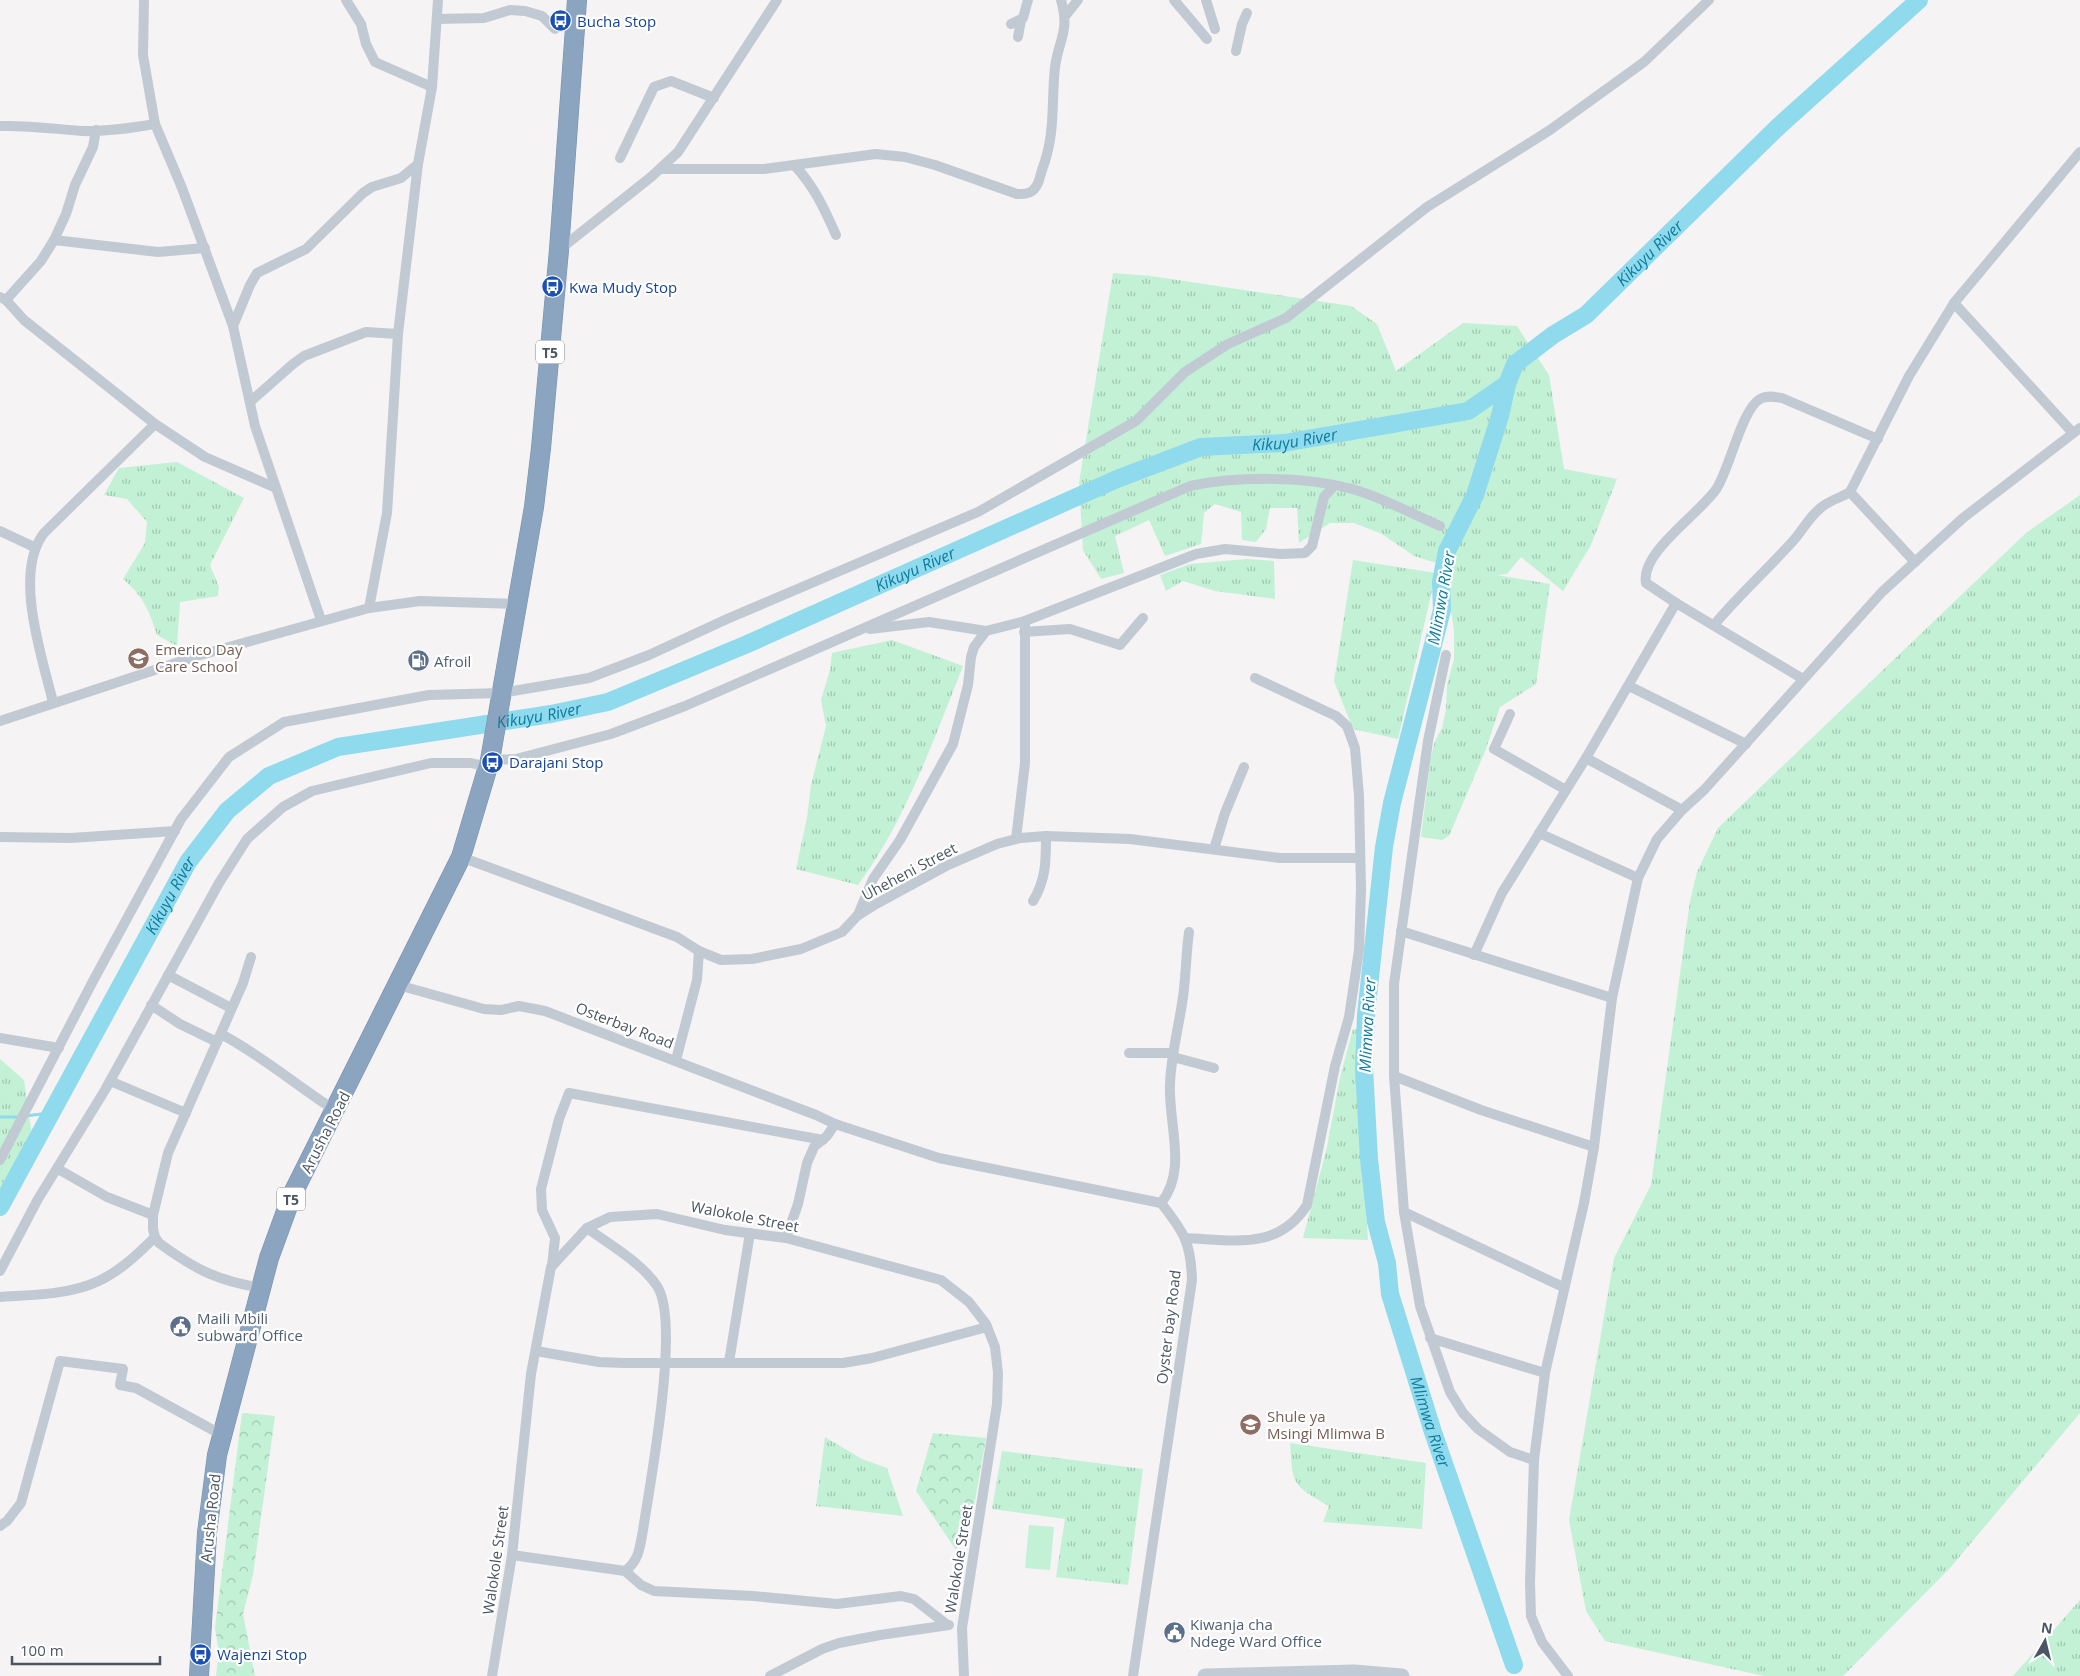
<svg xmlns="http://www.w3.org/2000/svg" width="2080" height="1676" viewBox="0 0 2080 1676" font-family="'Open Sans',sans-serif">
<defs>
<pattern id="grass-tufts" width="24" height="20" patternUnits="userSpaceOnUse" patternTransform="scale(1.25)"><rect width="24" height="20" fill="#c3f1d5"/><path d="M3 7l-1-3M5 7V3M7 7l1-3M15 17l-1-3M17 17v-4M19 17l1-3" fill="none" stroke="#a0c6b0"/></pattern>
<pattern id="forest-crowns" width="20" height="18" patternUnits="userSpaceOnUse" patternTransform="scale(1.25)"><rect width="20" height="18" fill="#c3f1d5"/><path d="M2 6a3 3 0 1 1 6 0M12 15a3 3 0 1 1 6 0" fill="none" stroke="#a0c6b0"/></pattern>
</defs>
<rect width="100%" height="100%" fill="#f5f3f3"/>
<g fill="url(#grass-tufts)">
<polygon points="1113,273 1151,276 1351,306 1377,324 1396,371 1463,323 1517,326 1549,375 1564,469 1617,479 1591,545 1563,591 1521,557 1507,574 1497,575 1550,584 1536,684 1500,707 1486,749 1449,836 1442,840 1421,837 1431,756 1435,741 1442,728 1446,710 1447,685 1454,659 1454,629 1448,593 1450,567 1414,556 1382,534 1354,523 1330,523 1299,543 1297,508 1270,508 1266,529 1256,542 1242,540 1241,512 1215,504 1204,513 1201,544 1165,556 1149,520 1115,536 1124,573 1101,579 1083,550 1079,483"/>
<path d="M177 462 244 498 210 565 219 587 218 596 180 602 177 646 157 635C149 610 144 597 123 579L145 543 147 522 127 499 104 495 119 468Z"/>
<polygon points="2080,495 2080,1413 1950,1568 1843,1676 1764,1676 1605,1641 1586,1611 1569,1520 1614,1258 1651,1185 1690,901 1697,872 1718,828 2026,533"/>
<polygon points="1247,559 1274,561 1275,599 1215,591 1183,581 1166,591 1160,575 1190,564"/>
<polygon points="1353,560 1436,573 1398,739 1353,729 1334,681"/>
<path d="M892 640 963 666C933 741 906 820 858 885L796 869 807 818 811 785 826 726 821 700 830 670 832 653Z"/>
<polygon points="1353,1029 1360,1030 1359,1093 1368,1240 1303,1238 1327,1147 1340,1077"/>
<polygon points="0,1059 24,1080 32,1136 0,1188"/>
<polygon points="825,1437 862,1459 887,1468 903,1516 816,1506"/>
<path d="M1290 1443 1426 1463 1422 1529 1323 1522 1329 1506C1291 1484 1293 1485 1290 1443Z"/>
<polygon points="1002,1451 1143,1469 1128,1585 1056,1577 1065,1519 992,1509"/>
<polygon points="2080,1600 2080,1676 2013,1676"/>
</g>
<g fill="url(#forest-crowns)">
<polygon points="242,1413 275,1416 253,1575 243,1614 255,1676 216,1676 219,1652 215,1628"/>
<polygon points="933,1433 986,1438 973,1512 956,1550 916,1491"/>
</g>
<polygon fill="#c3f1d5" points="1029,1525 1054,1527 1050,1570 1025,1568"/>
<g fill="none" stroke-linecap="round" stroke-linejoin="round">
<g stroke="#90daee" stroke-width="3">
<polyline points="25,1116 50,1113"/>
<polyline points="0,1117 19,1117"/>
</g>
<g stroke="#90daee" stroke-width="18">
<path id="s1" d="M1507 384 1500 416 1475 495 1447 551 1441 582 1442 610 1392 803 1384 847 1366 1015 1364 1068 1369 1159 1376 1222 1387 1263 1390 1294 1433 1432 1514 1665"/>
<path id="s2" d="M0 1207 188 862 227 811 269 776 338 747 551 714 608 702 745 645 1117 479 1201 447 1284 443 1468 411 1507 384 1515 364 1553 335 1586 315 1779 126 1919 0"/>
</g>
<defs>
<polyline id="highway" points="199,1676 207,1533 217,1455 269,1258 292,1195 461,857 490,760 534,507 541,448 559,250 577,0"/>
</defs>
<use href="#highway" stroke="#7690ad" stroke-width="20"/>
<g stroke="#c1cad2" stroke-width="10">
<polyline points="144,0 143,55 155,124 182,188 233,326 255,426 321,620"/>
<polyline points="346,0 361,24 366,44 375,62 432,87"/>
<polyline points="1174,0 1207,39"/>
<polyline points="1206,0 1215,29"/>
<polyline points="1066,15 1078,0"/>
<polyline points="437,19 484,18 510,10 525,11 542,16 555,29"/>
<polyline points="1011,24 1023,18 1028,0"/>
<polyline points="1018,37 1021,20"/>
<polyline points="1236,51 1242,24 1247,13"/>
<path d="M0 126C28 125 54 129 82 131 106 132 131 128 155 124"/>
<polyline points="620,158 654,87 671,81 714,98"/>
<path d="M795 166C814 186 825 210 836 235"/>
<path d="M661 169H764L876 154 905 157 935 165 1017 194C1024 194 1031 194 1035 188 1039 184 1040 176 1042 170 1056 133 1051 105 1055 67 1059 38 1070 32 1061 0"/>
<polyline points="54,240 158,252 205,248"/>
<polyline points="559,250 651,177 678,152 777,0"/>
<polyline points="0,297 6,300 24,320 155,424 205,457 276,488"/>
<polyline points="6,300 41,261 54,240 66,214 75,185 93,147 96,130"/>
<polyline points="1954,303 2073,433"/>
<polyline points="233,326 250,285 257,273 306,249 363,193 372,187 401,178 418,164"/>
<polyline points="251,401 293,364 304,356 366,332 398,334"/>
<polyline points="1850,492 1915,562"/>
<polyline points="0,531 34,547"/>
<path d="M1676 603 1646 583C1640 552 1701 513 1717 488 1730 467 1742 409 1760 399 1767 395 1775 397 1782 398L1878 439"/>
<polyline points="369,608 387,513 398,334 418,164 432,87 438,0"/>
<path d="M1714 625C1739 595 1767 570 1793 541 1803 530 1812 512 1826 504 1834 499 1842 497 1850 492L1909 376 1954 303 2080 152"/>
<polyline points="870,629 929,622 986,631 1025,621 1196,554 1225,549 1280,554 1305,553 1312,546 1324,497 1334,486"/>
<polyline points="1024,632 1070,629 1120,645 1143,618"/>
<polyline points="1446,655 1428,741 1394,984 1394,1076 1404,1212 1420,1306 1450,1392 1463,1413 1478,1429 1510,1452 1534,1460"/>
<polyline points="1629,686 1746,744"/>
<path d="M53 702C42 657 13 573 44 533L155 424"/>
<polyline points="1510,714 1494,749 1566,790"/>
<polyline points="0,721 197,656 369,608 420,601 518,604"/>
<polyline points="1586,758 1682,810"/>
<path d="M490 760 516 759 611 734 685 706 1190 486C1238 476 1304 476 1352 489 1382 497 1412 514 1440 526"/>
<polyline points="1539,833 1638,878"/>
<polyline points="0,837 71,838 175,831"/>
<polyline points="1016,839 1025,763 1025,621"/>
<polyline points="1214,849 1225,813 1244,767"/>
<polyline points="461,857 677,937 699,951 721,960 752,959 801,949 842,932 857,916 876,904 946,866 997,844 1020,838 1046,836 1130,839 1280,858 1359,858"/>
<path d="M1033 901C1046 880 1046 861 1046 836"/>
<polyline points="858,915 873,879 900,840 953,744 968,685 971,657 974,647 986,631"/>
<polyline points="1401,931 1612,998"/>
<polyline points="1474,955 1502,893 1586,758 1676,603 1803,679"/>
<path d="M251 957 243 983 168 1153 153 1215V1229L155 1237 159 1243C196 1270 216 1280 261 1288"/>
<polyline points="168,975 231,1008"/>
<path d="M398 985 484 1009 501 1010 519 1006 545 1011 816 1115 835 1124 939 1158 1161 1203C1184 1232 1191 1243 1192 1280L1133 1676"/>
<polyline points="151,1005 180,1024 217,1042"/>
<path d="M221 1034C261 1055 297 1086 336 1111"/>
<polyline points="0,1038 59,1048"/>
<polyline points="1129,1053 1173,1053"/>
<polyline points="1173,1057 1214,1068"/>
<polyline points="676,1060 697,980 699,951"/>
<polyline points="1394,1076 1481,1110 1594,1147"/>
<polyline points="110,1081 186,1113"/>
<polyline points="0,1160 93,981 181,819 229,757 284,722 429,695 501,693 589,678 649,655 727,619 978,512 1136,421 1185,372 1228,344 1286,318 1427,207 1550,130 1644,62 1709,0"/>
<polyline points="58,1169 107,1197 153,1215"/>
<path d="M1161 1203C1188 1170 1168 1124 1170 1084 1171 1055 1179 1026 1183 997 1186 975 1186 954 1189 932"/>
<polyline points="1404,1212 1563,1287"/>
<polyline points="786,1238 798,1204 807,1163 814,1147 827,1136 835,1124"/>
<path d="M1185 1238C1233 1240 1278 1251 1307 1205L1335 1066 1349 1017 1359 950 1361 889 1359 796 1355 748 1347 726 1336 716 1255 678"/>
<polyline points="552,1266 555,1238 542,1210 541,1189 559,1119 569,1093 823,1140"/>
<polyline points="0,1271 38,1199 105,1090 219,883 247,839 283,807 312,791 431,763 471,763 488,767"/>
<path d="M0 1297C29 1295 61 1295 89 1285 115 1276 136 1256 155 1237"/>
<polyline points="1430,1338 1545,1373"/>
<polyline points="536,1351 599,1362 623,1363 843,1363 872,1358 987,1327"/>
<polyline points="729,1362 750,1233"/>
<polyline points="0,1526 7,1521 21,1503 60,1361 123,1369 120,1385 136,1388 222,1435"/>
<path d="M512 1555 625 1571C639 1561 640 1547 643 1530 650 1483 681 1321 657 1286 641 1262 610 1245 587 1228"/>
<polyline points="625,1571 641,1585 654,1591 753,1596 837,1604 901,1596 914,1599 946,1624"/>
<polyline points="492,1676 512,1555 531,1374 551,1267 587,1228 610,1217 657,1214 725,1230 786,1238 941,1280 969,1302 986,1324 995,1347 998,1373 997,1404 962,1628 964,1676"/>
<polyline points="770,1676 822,1649 839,1643 880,1635 949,1625"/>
<polyline points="1568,1676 1542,1642 1531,1616 1530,1582 1534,1460 1545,1373 1584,1203 1594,1147 1612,998 1638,878 1657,839 1682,810 1704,790 1882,592 1963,518 2080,428"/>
</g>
<polyline stroke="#c1cbd6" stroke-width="15" points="1205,1676 1354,1672 1402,1676"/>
<use href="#highway" stroke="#8ba5c1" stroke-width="19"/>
</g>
<defs>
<symbol id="bus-disc" viewBox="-11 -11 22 22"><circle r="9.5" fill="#1a4fb4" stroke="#fff"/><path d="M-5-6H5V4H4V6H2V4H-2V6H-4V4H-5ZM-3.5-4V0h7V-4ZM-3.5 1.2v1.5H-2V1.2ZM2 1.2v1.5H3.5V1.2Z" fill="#fff"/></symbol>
<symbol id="school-disc" viewBox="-11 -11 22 22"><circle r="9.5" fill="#8d6e63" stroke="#fff"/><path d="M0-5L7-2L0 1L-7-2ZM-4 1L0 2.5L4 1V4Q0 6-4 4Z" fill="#fff"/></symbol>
<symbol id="fuel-disc" viewBox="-11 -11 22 22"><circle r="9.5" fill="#5c6f8a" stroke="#fff"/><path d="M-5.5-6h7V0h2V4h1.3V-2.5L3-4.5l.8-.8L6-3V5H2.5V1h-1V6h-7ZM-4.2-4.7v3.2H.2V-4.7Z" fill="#fff"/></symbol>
<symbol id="civic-disc" viewBox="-11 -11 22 22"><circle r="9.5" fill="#5c6f8a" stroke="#fff"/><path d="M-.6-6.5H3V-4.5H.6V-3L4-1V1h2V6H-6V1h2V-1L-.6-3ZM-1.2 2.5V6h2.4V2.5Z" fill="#fff"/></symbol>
</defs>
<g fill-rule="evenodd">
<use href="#bus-disc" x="548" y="8" width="25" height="25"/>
<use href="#bus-disc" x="540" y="274" width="25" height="25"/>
<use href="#school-disc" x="126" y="646" width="25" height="25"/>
<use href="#fuel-disc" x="406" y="648" width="25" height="25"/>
<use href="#bus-disc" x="480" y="750" width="25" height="25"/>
<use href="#civic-disc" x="168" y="1314" width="25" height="25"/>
<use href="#school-disc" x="1238" y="1412" width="25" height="25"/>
<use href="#civic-disc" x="1162" y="1620" width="25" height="25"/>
<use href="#bus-disc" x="188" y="1642" width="25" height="25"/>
</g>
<g text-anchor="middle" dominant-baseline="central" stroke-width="4.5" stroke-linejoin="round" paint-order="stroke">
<g fill="#fff" stroke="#808990" stroke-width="1">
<rect x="536" y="340.5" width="28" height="23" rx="4"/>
<rect x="277" y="1187.5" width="28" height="23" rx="4"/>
</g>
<g font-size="14" font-weight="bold" fill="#4a5661">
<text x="550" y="352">T5</text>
<text x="291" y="1199">T5</text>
</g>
<g font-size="15" fill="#164399" stroke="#fff" text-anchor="start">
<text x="577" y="21">Bucha Stop</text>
<text x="569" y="287">Kwa Mudy Stop</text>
<text x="509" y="762">Darajani Stop</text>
<text x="217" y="1654">Wajenzi Stop</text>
</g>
<g font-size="15" fill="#785e54" stroke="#fff" text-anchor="start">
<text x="155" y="649">Emerico Day<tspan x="155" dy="17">Care School</tspan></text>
<text x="1267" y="1416">Shule ya<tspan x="1267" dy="17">Msingi Mlimwa B</tspan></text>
</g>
<g font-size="15" fill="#4e5e75" stroke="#fff" text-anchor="start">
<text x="434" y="661">Afroil</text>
<text x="197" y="1318">Maili Mbili<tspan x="197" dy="17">subward Office</tspan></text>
<text x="1190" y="1624">Kiwanja cha<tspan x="1190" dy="17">Ndege Ward Office</tspan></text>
</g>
<g font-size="15" fill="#4a5661" stroke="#fff">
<text transform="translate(909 871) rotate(-28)">Uheheni Street</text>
<text transform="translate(625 1025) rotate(21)">Osterbay Road</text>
<text transform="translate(325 1132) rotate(-63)">Arusha Road</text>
<text transform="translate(745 1216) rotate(11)">Walokole Street</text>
<text transform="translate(1168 1327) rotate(-83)">Oyster bay Road</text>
<text transform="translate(210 1518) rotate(-84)">Arusha Road</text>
<text transform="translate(958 1559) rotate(-81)">Walokole Street</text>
<text transform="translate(495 1560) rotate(-82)">Walokole Street</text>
</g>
<g font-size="16" font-style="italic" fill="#0c7c9b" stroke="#fff">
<text stroke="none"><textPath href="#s2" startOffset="2020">Kikuyu River</textPath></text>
<text stroke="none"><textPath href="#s2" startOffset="1600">Kikuyu River</textPath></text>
<text stroke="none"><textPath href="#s2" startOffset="1195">Kikuyu River</textPath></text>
<text transform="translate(1441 598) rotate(-80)">Mlimwa River</text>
<text stroke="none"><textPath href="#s2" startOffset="790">Kikuyu River</textPath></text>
<text stroke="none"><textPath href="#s2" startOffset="355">Kikuyu River</textPath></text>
<text transform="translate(1367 1025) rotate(-87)">Mlimwa River</text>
<text stroke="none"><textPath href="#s1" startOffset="1066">Mlimwa River</textPath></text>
</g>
</g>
<g transform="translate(2045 1641) rotate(8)" stroke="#ffffff" stroke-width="4" paint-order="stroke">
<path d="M0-4L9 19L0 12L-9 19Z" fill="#4a5661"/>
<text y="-8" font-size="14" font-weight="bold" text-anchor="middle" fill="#4a5661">N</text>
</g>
<path d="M12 1656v8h148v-8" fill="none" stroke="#4a5661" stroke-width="2.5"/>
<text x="20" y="1656" font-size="15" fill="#4a5661" stroke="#ffffff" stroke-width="4" paint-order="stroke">100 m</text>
</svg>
